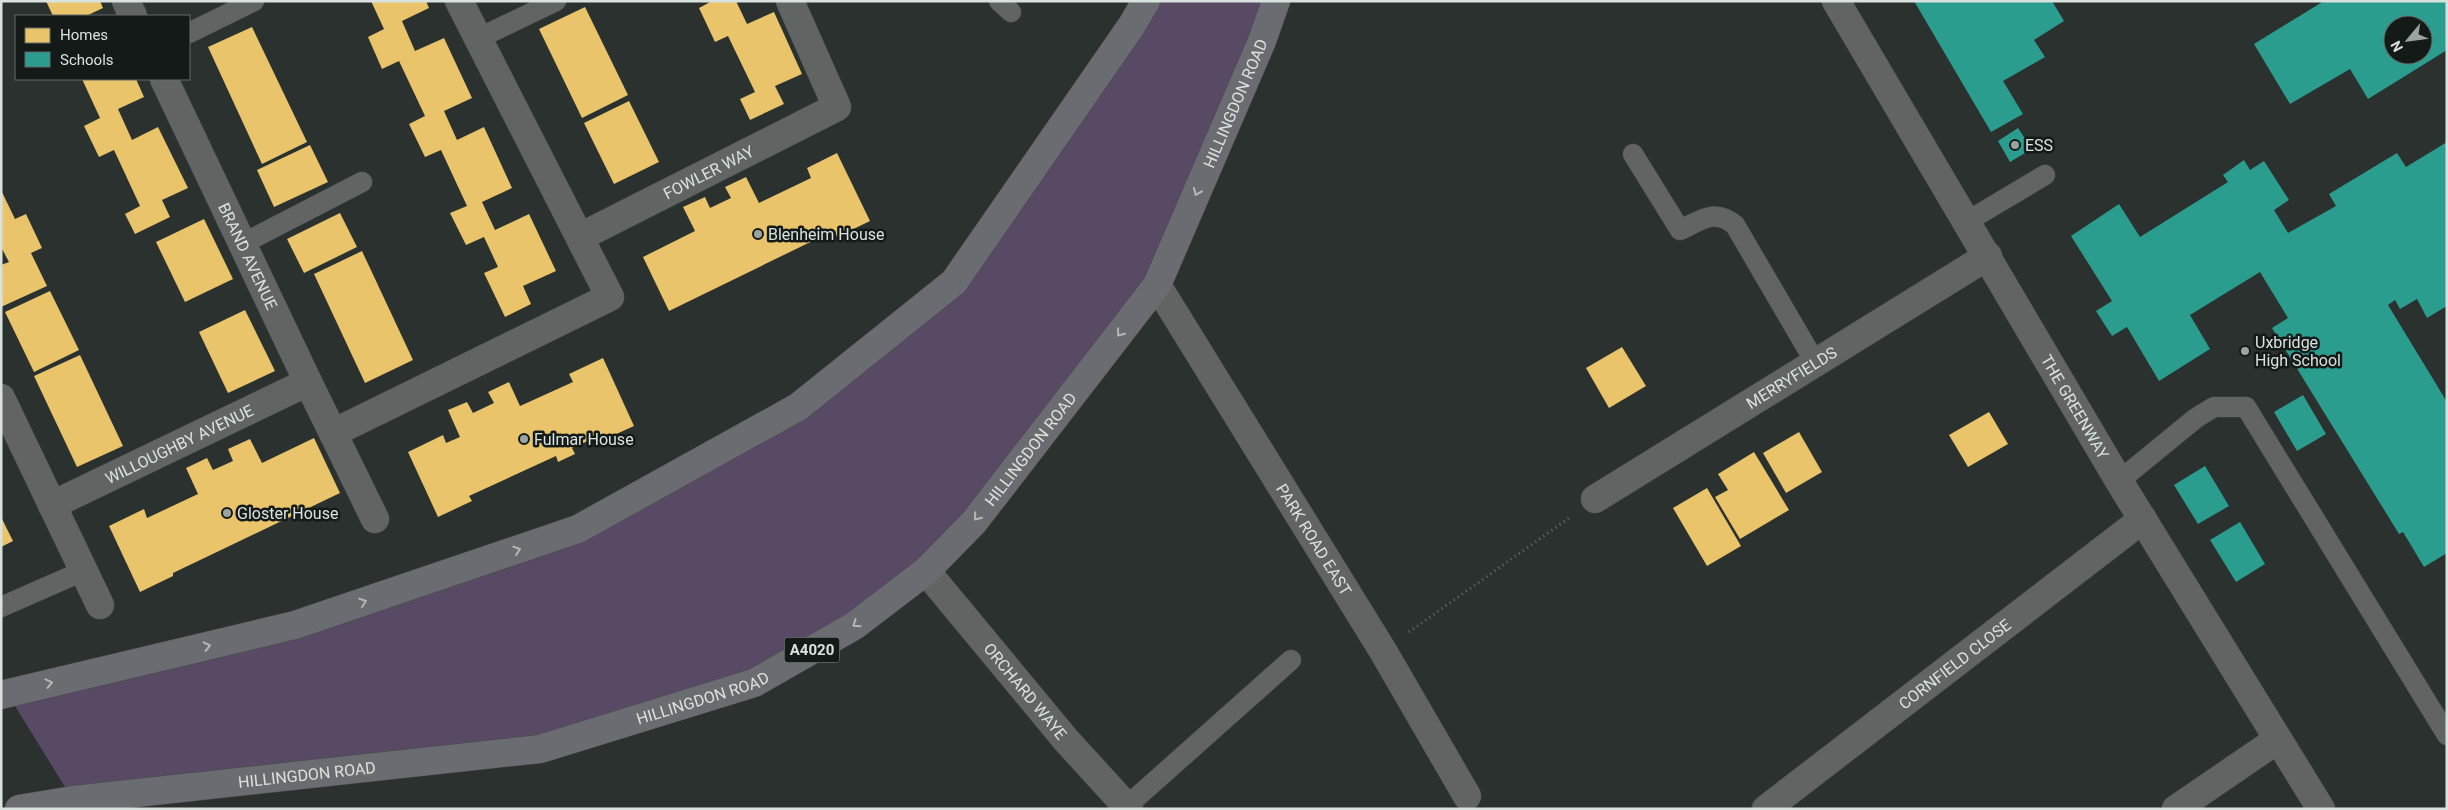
<svg xmlns="http://www.w3.org/2000/svg" width="2448" height="810" viewBox="0 0 2448 810" font-family="Roboto,sans-serif">
<rect width="100%" height="100%" fill="#2a312e"/>
<polygon fill="#584964" points="1151,1 1267,1 1157,285 974,522 754,683 540,749 73,800 7,693 295,625 578,529 798,407 954,282"/>
<g fill="#e9c46a">
<polygon points="46,1 100,1 103,8 86,16 53,16"/>
<polygon points="371,1 426,1 429,8 402,21 415,51 444,38 472,98 444,111 457,140 484,127 512,188 482,202 495,230 529,214 556,271 523,286 531,304 505,317 484,273 498,267 484,237 466,245 450,213 467,206 441,150 425,157 409,124 425,116 399,61 382,69 368,37 384,29"/>
<polygon points="712,1 736,1 747,24 774,12 802,74 775,86 784,104 750,120 740,99 755,92 728,36 715,42 699,8"/>
<polygon points="585,7 628,95 582,118 539,29"/>
<polygon points="252,27 307,142 262,164 208,47"/>
<polygon points="82,79 136,79 144,97 118,109 132,140 158,127 188,188 162,200 170,217 135,234 125,214 140,206 114,150 99,157 84,126 100,118"/>
<polygon points="629,101 659,162 614,184 584,123"/>
<polygon points="310,145 328,182 274,207 257,170"/>
<polygon points="837,153 870,221 837,237 835,230 669,311 643,257 695,231 683,207 705,197 710,208 731,198 725,187 746,177 759,203 811,178 807,168"/>
<polygon points="1,190 15,219 26,214 42,248 31,253 47,286 1,307 1,265 9,262 1,247"/>
<polygon points="340,213 357,247 304,273 287,239"/>
<polygon points="204,219 233,279 185,302 156,242"/>
<polygon points="362,251 413,360 365,383 314,274"/>
<polygon points="50,291 79,350 34,372 5,312"/>
<polygon points="245,310 275,371 228,393 199,332"/>
<polygon points="1622,347 1646,386 1609,408 1586,368"/>
<polygon points="80,355 123,446 77,467 34,376"/>
<polygon points="603,358 634,426 601,441 599,436 572,448 575,454 558,462 556,456 469,496 472,501 438,517 408,452 443,435 446,443 460,437 448,410 467,402 473,413 494,403 488,392 509,382 520,406 573,382 569,374"/>
<polygon points="1989,412 2008,444 1968,467 1949,435"/>
<polygon points="1799,432 1822,472 1786,493 1763,453"/>
<polygon points="314,438 340,493 173,573 173,576 140,592 109,526 144,509 147,518 198,494 186,468 207,458 213,470 233,461 228,449 250,439 262,463"/>
<polygon points="1754,452 1789,510 1740,539 1715,497 1728,490 1718,474"/>
<polygon points="1707,488 1741,546 1707,566 1673,508"/>
<polygon points="1,517 13,541 1,547"/>
</g>
<g fill="#2a9d8f" fill-rule="evenodd">
<polygon points="1914,1 2052,1 2064,21 2034,40 2045,57 2003,81 2023,114 1991,132"/>
<path d="M2324 1H2447V50L2368 99 2350 69 2290 104 2254 44ZM2393 25H2423V55H2393Z"/>
<polygon points="2018,128 2032,149 2010,162 1998,141"/>
<polygon points="2447,142 2447,306 2427,318 2417,299 2400,309 2395,300 2388,305 2447,402 2447,553 2424,567 2403,532 2399,534 2272,328 2288,318 2260,272 2190,315 2210,349 2159,381 2127,327 2112,336 2096,311 2112,301 2071,236 2119,204 2140,237 2228,182 2223,175 2244,160 2250,170 2264,161 2289,200 2274,210 2288,233 2336,206 2329,194 2397,153 2406,167"/>
<polygon points="2303,395 2326,434 2297,451 2274,412"/>
<polygon points="2205,466 2229,506 2198,524 2174,485"/>
<polygon points="2240,522 2265,564 2236,582 2210,540"/>
</g>
<g fill="none" stroke-linecap="round" stroke-linejoin="round">
<defs>
<g id="service">
<polyline points="999,1 1011,12"/>
<polyline points="189,33 254,1"/>
<polyline points="477,39 556,1"/>
<path d="M1633 154 1680 230C1702 220 1714 208 1735 225L1815 362"/>
<polyline points="1966,222 2045,175"/>
<polyline points="242,244 362,182"/>
<polyline points="2119,481 2196,418 2214,407 2246,407 2447,735"/>
<polyline points="1,607 83,571"/>
<polyline points="1127,806 1291,660"/>
</g>
<g id="minor">
<polyline points="126,1 133,16"/>
<path id="s1" d="M164 79 308 382 375 519"/>
<path id="s2" d="M580 237 837 107 790 1"/>
<path id="s3" d="M1157 285 1383 651 1467 796"/>
<polyline points="1,398 100,605"/>
<polyline points="333,433 610,297 459,1"/>
<path id="s4" d="M1595 499 1988 256"/>
<path id="s5" d="M52 505 308 382"/>
<path id="s6" d="M926 571 1066 740 1129 809"/>
<path id="s7" d="M1766 809 2143 519"/>
<polyline points="2176,809 2277,740"/>
</g>
<g id="tertiary">
<path id="s8" d="M1836 1 2119 481 2321 809"/>
</g>
<g id="primary">
<polyline points="1,695 295,625 578,529 798,407 954,282 1132,25 1146,1"/>
<path id="s9" d="M19 809 73 800 540 749 754 683 854 626 926 571 974 522 1157 285 1262 41 1276 1"/>
</g>
</defs>
<use href="#service" stroke="#474d4b" stroke-width="21"/>
<use href="#minor" stroke="#474d4b" stroke-width="29"/>
<use href="#tertiary" stroke="#474d4b" stroke-width="29"/>
<use href="#primary" stroke="#474d4b" stroke-width="29"/>
<polyline stroke="#696d6b" stroke-width="3" stroke-dasharray="1 4" stroke-linecap="butt" points="1409,632 1569,518"/>
<use href="#service" stroke="#606563" stroke-width="20"/>
<use href="#minor" stroke="#606563" stroke-width="28"/>
<use href="#tertiary" stroke="#606563" stroke-width="28"/>
<use href="#primary" stroke="#6b6c71" stroke-width="28"/>
</g>
<defs><path id="oneway-chevron" d="M-2-3.5L2.5 0L-2 3.5" fill="none" stroke-width="1.6" stroke-linecap="round" stroke-linejoin="round" transform="scale(1.25)"/></defs>
<g stroke="#b3b9b8">
<use href="#oneway-chevron" transform="translate(1197 192) rotate(113)"/>
<use href="#oneway-chevron" transform="translate(1120 333) rotate(128)"/>
<use href="#oneway-chevron" transform="translate(977 517) rotate(129)"/>
<use href="#oneway-chevron" transform="translate(517 550) rotate(-19)"/>
<use href="#oneway-chevron" transform="translate(363 602) rotate(-19)"/>
<use href="#oneway-chevron" transform="translate(856 624) rotate(145)"/>
<use href="#oneway-chevron" transform="translate(207 646) rotate(-13)"/>
<use href="#oneway-chevron" transform="translate(49 683) rotate(-13)"/>
</g>
<g fill="#9ca4a1" stroke="#141a18" stroke-width="2">
<circle cx="2015" cy="145" r="5"/>
<circle cx="758" cy="234" r="5"/>
<circle cx="2245" cy="351" r="5"/>
<circle cx="524" cy="439" r="5"/>
<circle cx="227" cy="513" r="5"/>
</g>
<g text-anchor="middle" dominant-baseline="central" stroke-width="5" stroke-linejoin="round" paint-order="stroke">
<rect fill="#141a18" stroke="#9fa6a3" stroke-width="1" x="784.5" y="637.5" width="55" height="25" rx="4"/>
<g font-size="15" font-weight="bold" fill="#dae2df">
<text x="812" y="650">A4020</text>
</g>
<g font-size="16" fill="#dae2df" stroke="#141a18">
<text stroke="none"><textPath href="#s9" startOffset="1520">HILLINGDON ROAD</textPath></text>
<text stroke="none"><textPath href="#s2" startOffset="144">FOWLER WAY</textPath></text>
<text stroke="none"><textPath href="#s1" startOffset="196">BRAND AVENUE</textPath></text>
<text stroke="none"><textPath href="#s4" startOffset="231">MERRYFIELDS</textPath></text>
<text stroke="none"><textPath href="#s8" startOffset="471">THE GREENWAY</textPath></text>
<text stroke="none"><textPath href="#s5" startOffset="141">WILLOUGHBY AVENUE</textPath></text>
<text stroke="none"><textPath href="#s9" startOffset="1115">HILLINGDON ROAD</textPath></text>
<text stroke="none"><textPath href="#s3" startOffset="299">PARK ROAD EAST</textPath></text>
<text stroke="none"><textPath href="#s7" startOffset="238">CORNFIELD CLOSE</textPath></text>
<text stroke="none"><textPath href="#s6" startOffset="156">ORCHARD WAYE</textPath></text>
<text stroke="none"><textPath href="#s9" startOffset="695">HILLINGDON ROAD</textPath></text>
<text stroke="none"><textPath href="#s9" startOffset="290">HILLINGDON ROAD</textPath></text>
</g>
<g font-size="16" fill="#dae2df" stroke="#141a18" text-anchor="start">
<text x="2025" y="145">ESS</text>
<text x="768" y="234">Blenheim House</text>
<text x="2255" y="342">Uxbridge<tspan x="2255" dy="18">High School</tspan></text>
<text x="534" y="439">Fulmar House</text>
<text x="237" y="513">Gloster House</text>
</g>
</g>
<rect width="2448" height="810" fill="none" stroke="#dae2df" stroke-width="5"/>
<rect x="15" y="15" width="175" height="65" fill="#141a18" stroke="#636a68"/>
<rect x="25" y="28" width="25" height="15" fill="#e9c46a" stroke="#636a68"/>
<text x="60" y="40" font-size="15" fill="#dae2df">Homes</text>
<rect x="25" y="52" width="25" height="15" fill="#2a9d8f" stroke="#636a68"/>
<text x="60" y="65" font-size="15" fill="#dae2df">Schools</text>
<g transform="translate(2408 40) rotate(241)"><circle r="24" fill="#141a18" stroke="#636a68"/>
<path d="M0-4L9 19L0 12L-9 19Z" fill="#9ca4a1"/>
<text y="-8" font-size="14" font-weight="bold" text-anchor="middle" fill="#dae2df">N</text>
</g>
</svg>
